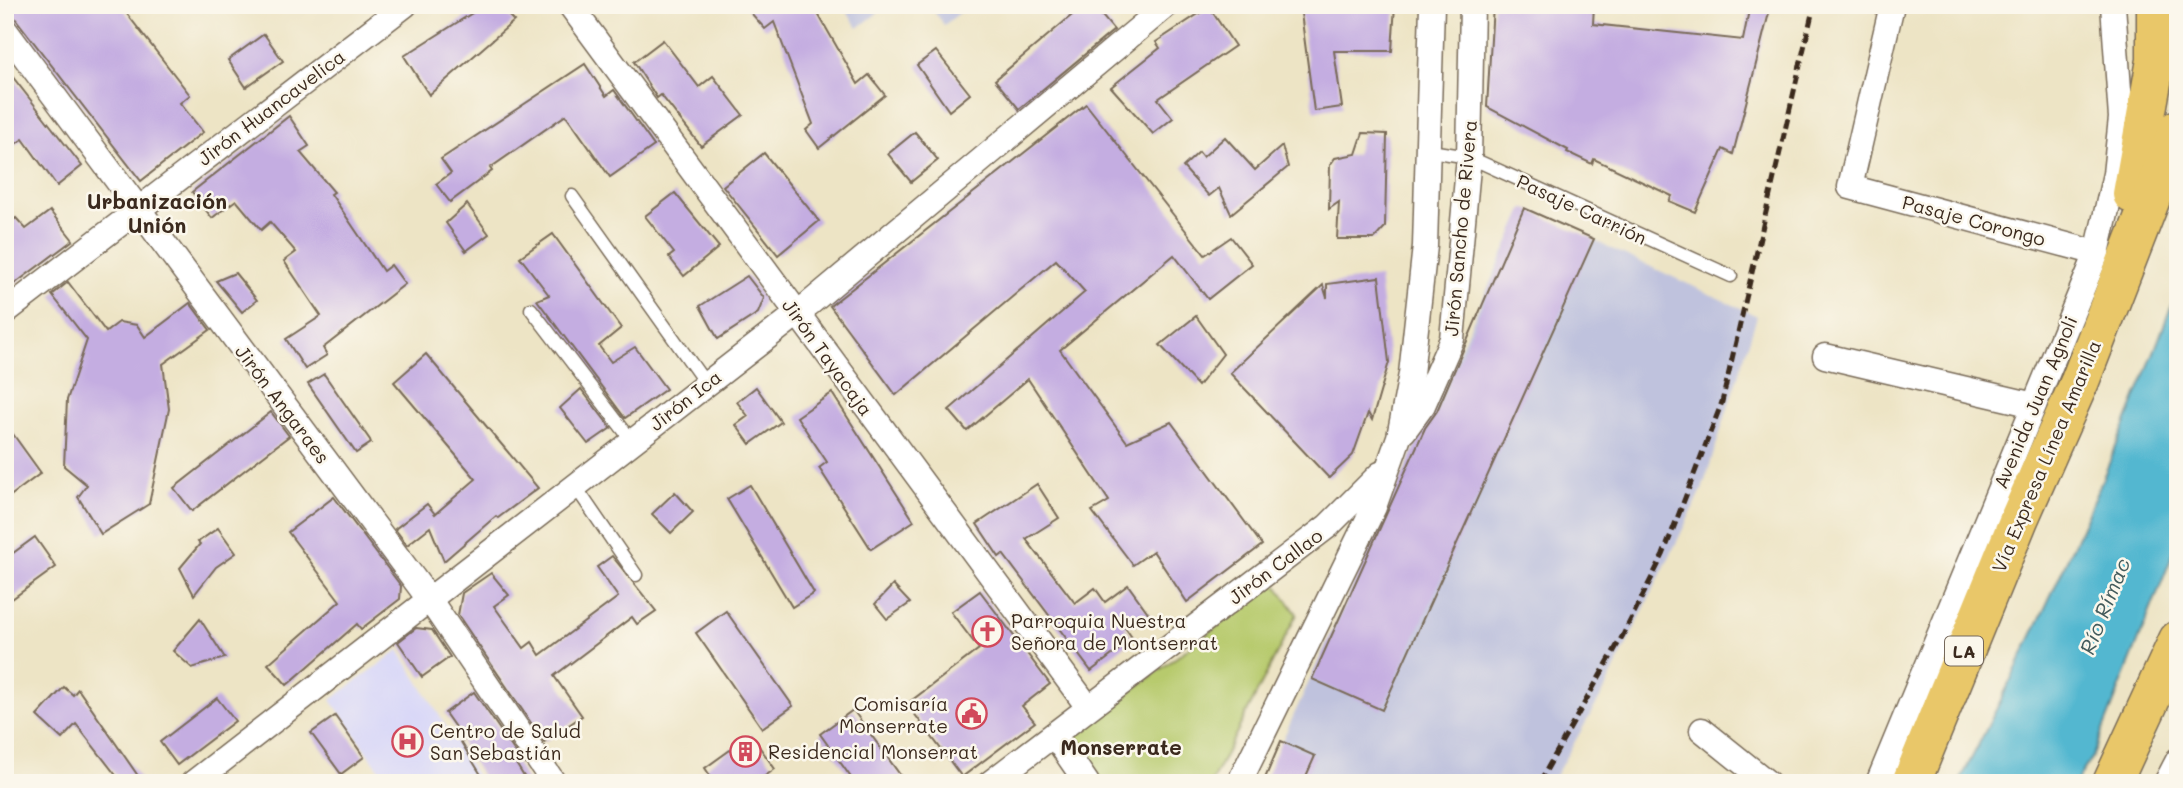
<svg xmlns="http://www.w3.org/2000/svg" width="2183" height="788" viewBox="0 0 2183 788" font-family="Mali,sans-serif">
<rect width="100%" height="100%" fill="#fbf7ec"/>
<filter id="ink" filterUnits="userSpaceOnUse"><feTurbulence type="fractalNoise" baseFrequency=".0143" numOctaves="2"/><feDisplacementMap in="SourceGraphic" scale="14" xChannelSelector="R" yChannelSelector="G"/><feConvolveMatrix kernelMatrix="1 2 1 2 8 2 1 2 1" color-interpolation-filters="sRGB"/></filter>
<filter id="wash" filterUnits="userSpaceOnUse"><feTurbulence type="fractalNoise" baseFrequency=".00686" numOctaves="4" result="noise"/><feDisplacementMap in="SourceGraphic" scale="28" xChannelSelector="R" yChannelSelector="G"/><feGaussianBlur stdDeviation="1.57" result="paint"/><feColorMatrix in="noise" values="0 0 0 0 0 0 0 0 0 0 0 0 0 0 0 0 0 1.4 0 .05"/><feComposite in="paint" operator="in"/></filter>
<g filter="url(#wash)">
<rect width="100%" height="100%" fill="#ede4c5"/>
<polygon fill="#d8d7f8" points="399,650 480,781 477,783 389,783 331,700"/>
<g fill="#bfc2dd">
<polygon points="842,5 888,5 858,28"/>
<polygon points="929,5 958,5 962,11 944,25"/>
<polygon points="1524,208 1757,316 1702,490 1604,691 1551,783 1263,783"/>
</g>
<polygon fill="#b7ca6d" stroke="#797a46" stroke-width="2" points="1275,583 1297,614 1211,783 1096,783 1070,748 1072,736"/>
<path fill="#52b7d0" stroke="#467077" stroke-width="2" d="M2178 288V541L2093 755 2076 783H1959C2042 623 2116 458 2178 288Z"/>
<g id="blocks">
<g fill="#c4ade1">
<polygon points="5,5 120,5 190,95 180,103 203,132 141,181"/>
<polygon points="485,5 498,5 514,21 429,95 404,56"/>
<polygon points="744,5 813,5 858,84 869,75 885,95 819,148 806,130 813,124 774,22 765,29"/>
<polygon points="1084,5 1093,5 1114,30 1019,109 995,80"/>
<polygon points="1355,5 1395,5 1392,51 1334,51 1342,107 1314,111 1301,13"/>
<polygon points="1493,5 1594,5 1593,24 1743,40 1750,5 1771,5 1733,154 1723,149 1695,212 1669,201 1672,196 1594,159 1592,164 1567,152 1568,150 1487,107"/>
<polygon points="1209,7 1235,46 1158,99 1173,118 1153,134 1111,87 1160,48 1156,42"/>
<polygon points="264,34 283,61 246,87 228,60"/>
<polygon points="663,40 699,87 713,76 743,115 701,146 661,95 657,98 634,62"/>
<polygon points="936,51 970,94 949,111 917,65"/>
<polygon points="585,64 606,96 614,90 654,146 610,177 566,115 490,168 492,171 450,202 436,184 451,173 441,159"/>
<polygon points="5,67 82,166 57,186 23,139 5,151"/>
<polygon points="1086,104 1205,255 1231,237 1252,264 1208,299 1174,255 1060,350 1127,442 1171,422 1262,545 1187,602 1153,551 1133,565 1092,511 1109,501 1028,379 967,431 949,410 1085,292 1056,260 896,395 830,306"/>
<polygon points="289,116 309,146 300,152 334,192 331,194 383,271 391,265 405,284 323,348 327,355 305,369 286,339 321,316 284,261 296,252 270,222 261,230 236,200 212,218 192,192"/>
<polygon points="915,132 938,160 911,182 888,154"/>
<polygon points="1363,133 1387,134 1385,227 1374,239 1337,239 1339,202 1329,209 1330,165 1335,158 1356,154"/>
<polygon points="1225,137 1255,170 1282,146 1288,167 1231,214 1219,188 1209,196 1183,167 1199,152 1203,157"/>
<polygon points="764,153 819,221 778,255 723,186"/>
<polygon points="675,193 719,247 684,276 669,257 674,253 645,216"/>
<polygon points="467,204 489,234 466,251 446,223"/>
<polygon points="1524,208 1594,239 1382,710 1312,679 1425,428 1437,411"/>
<polygon points="50,211 73,240 5,291 5,227 16,218 26,229"/>
<polygon points="553,234 621,328 599,346 611,362 635,347 666,389 625,418 537,300 549,295 520,257"/>
<polygon points="235,273 257,300 242,312 216,281"/>
<polygon points="747,276 764,298 758,313 718,339 700,306"/>
<polygon points="1379,277 1389,362 1372,420 1368,413 1353,455 1329,478 1230,373 1323,285 1327,298 1327,284"/>
<polygon points="68,282 106,332 119,322 137,325 145,337 190,303 210,330 163,364 169,409 149,504 101,534 78,497 87,485 64,466 67,400 87,340 52,295"/>
<polygon points="1196,316 1223,354 1198,386 1160,345"/>
<polygon points="426,354 538,488 498,518 496,516 444,561 430,527 407,545 395,529 427,504 435,514 476,479 394,382"/>
<polygon points="324,374 370,440 371,443 356,453 308,384"/>
<polygon points="756,387 781,422 750,444 736,425 748,416 737,402"/>
<polygon points="581,389 611,428 588,444 560,408"/>
<polygon points="832,393 914,521 871,549 819,468 827,462 797,417"/>
<polygon points="271,412 289,436 192,511 174,488"/>
<polygon points="5,423 41,473 5,500"/>
<polygon points="1037,484 1059,518 1026,539 1075,603 1095,588 1105,602 1128,585 1154,621 1124,626 1133,639 1091,671 1003,554 999,557 977,524"/>
<polygon points="750,485 814,593 792,607 727,499"/>
<polygon points="675,492 693,512 671,533 652,514"/>
<polygon points="334,497 401,586 400,599 361,629 357,624 287,685 268,664 340,601 288,532"/>
<polygon points="218,528 236,553 216,567 194,595 180,568 200,544 198,542"/>
<polygon points="35,537 56,567 5,604 5,559"/>
<polygon points="612,556 656,611 637,624 632,617 554,676 582,716 544,742 458,615 462,593 491,573 509,595 494,606 524,648 532,642 540,655 618,597 597,567"/>
<polygon points="893,585 910,603 887,619 875,604"/>
<polygon points="980,591 1050,684 1022,706 1035,722 962,777 907,704 979,649 951,612"/>
<polygon points="726,611 793,706 762,728 696,633"/>
<polygon points="200,619 225,658 192,668 173,651"/>
<polygon points="416,628 432,630 450,657 422,677 398,642"/>
<polygon points="64,687 73,695 78,689 143,783 122,783 76,724 62,739 37,716"/>
<polygon points="474,692 520,759 515,762 528,783 486,783 461,742 464,740 445,713"/>
<polygon points="217,698 235,721 177,765 160,742"/>
<polygon points="853,710 906,783 855,783 820,734"/>
<polygon points="335,716 364,757 341,774 311,733"/>
<polygon points="751,735 775,769 755,783 715,783 705,768"/>
<polygon points="1281,741 1315,756 1303,783 1263,783"/>
</g>
</g>
</g>
<g filter="url(#ink)">
<use href="#blocks" fill-opacity="0" stroke="#796b58" stroke-width="2"/>
<g fill="none" stroke-linecap="round" stroke-linejoin="round">
<defs>
<g id="lane">
<polyline points="1430,151 1469,157 1731,276"/>
<polyline points="572,196 706,384"/>
<polyline points="531,309 632,441"/>
<polyline points="575,486 636,575"/>
</g>
<g id="street">
<polyline points="570,5 1088,707"/>
<polyline points="1892,5 1850,187 2097,253"/>
<polyline points="5,30 429,599 554,783"/>
<polyline points="5,312 405,5"/>
<polyline points="1825,356 2034,405"/>
<polyline points="1404,431 1423,405 1452,339 1469,157 1472,5"/>
<polyline points="1702,730 1768,783"/>
<polyline points="1054,735 1087,783"/>
<polyline points="193,783 797,314 1167,5"/>
<polyline points="990,783 1328,526 1380,474"/>
<polyline points="1239,783 1374,507 1399,437 1411,374 1425,246 1432,5"/>
<polyline points="1878,783 2097,253 2115,174 2121,118 2113,5"/>
<polyline points="2166,783 2178,760"/>
</g>
<g id="highway">
<polyline points="2132,194 2156,60 2156,5"/>
<polyline points="1911,783 2019,519 2080,381 2178,129"/>
<polyline points="2112,783 2178,640"/>
</g>
</defs>
<use href="#lane" stroke="#796b58" stroke-width="15"/>
<use href="#street" stroke="#796b58" stroke-width="27"/>
<use href="#highway" stroke="#796b58" stroke-width="41"/>
<use href="#lane" stroke="#fff" stroke-width="12"/>
<use href="#street" stroke="#fff" stroke-width="24"/>
<use href="#highway" stroke="#e9c769" stroke-width="38"/>
<polyline stroke="#3b2a1e" stroke-width="5" stroke-dasharray="10 5" stroke-linecap="butt" points="1539,783 1623,635 1663,555 1722,402 1814,5"/>
</g>
</g>
<defs>
<symbol id="church-ring" viewBox="-11 -11 22 22"><circle r="9.5" fill="#fbf7ec" stroke="#d1495b" stroke-width="1.5"/><path d="M-1.2-6h2.4v3.5h3.3v2.4h-3.3V6h-2.4V-.1h-3.3v-2.4h3.3Z" fill="#d1495b"/></symbol>
<symbol id="civic-ring" viewBox="-11 -11 22 22"><circle r="9.5" fill="#fbf7ec" stroke="#d1495b" stroke-width="1.5"/><path d="M-.6-6.5H3V-4.5H.6V-3L4-1V1h2V6H-6V1h2V-1L-.6-3ZM-1.2 2.5V6h2.4V2.5Z" fill="#d1495b"/></symbol>
<symbol id="hospital-ring" viewBox="-11 -11 22 22"><circle r="9.5" fill="#fbf7ec" stroke="#d1495b" stroke-width="1.5"/><path d="M-5-5h3v3.5h4V-5h3V5h-3V1.5h-4V5h-3Z" fill="#d1495b"/></symbol>
<symbol id="building-ring" viewBox="-11 -11 22 22"><circle r="9.5" fill="#fbf7ec" stroke="#d1495b" stroke-width="1.5"/><path d="M-4-6H4V6H1V3H-1V6H-4ZM-2.5-4.3h1.7v1.8h-1.7ZM.8-4.3h1.7v1.8H.8ZM-2.5-1h1.7V.8h-1.7ZM.8-1h1.7V.8H.8Z" fill="#d1495b"/></symbol>
</defs>
<g fill-rule="evenodd">
<use href="#church-ring" x="970" y="614" width="35" height="35"/>
<use href="#civic-ring" x="954" y="696" width="35" height="35"/>
<use href="#hospital-ring" x="390" y="724" width="35" height="35"/>
<use href="#building-ring" x="728" y="734" width="35" height="35"/>
</g>
<g text-anchor="middle" dominant-baseline="central" stroke-width="5" stroke-linejoin="round" paint-order="stroke">
<rect fill="#fbf7ec" stroke="#75685c" stroke-width="2" x="1945" y="636.5" width="38" height="29" rx="5"/>
<g font-size="18" font-weight="bold" fill="#3b2a1e">
<text x="1964" y="651">LA</text>
</g>
<g font-size="19" fill="#3b2a1e" stroke="#fbf7ec">
<text transform="translate(271 107) rotate(-37)">Jirón Huancavelica</text>
<text transform="translate(1582 209) rotate(25)">Pasaje Carrión</text>
<text transform="translate(1974 220) rotate(15)">Pasaje Corongo</text>
<text transform="translate(1460 228) rotate(-85)">Jirón Sancho de Rivera</text>
<text transform="translate(828 357) rotate(54)">Jirón Tayacaja</text>
<text transform="translate(685 400) rotate(-38)">Jirón Ica</text>
<text transform="translate(2035 402) rotate(-67)">Avenida Juan Agnoli</text>
<text transform="translate(283 404) rotate(53)">Jirón Angaraes</text>
<text transform="translate(2046 456) rotate(-67)">Vía Expresa Línea Amarilla</text>
<text transform="translate(1275 566) rotate(-37)">Jirón Callao</text>
</g>
<g font-size="19" fill="#3b2a1e" stroke="#fbf7ec" text-anchor="start">
<text x="1011" y="620">Parroquia Nuestra<tspan x="1011" dy="22">Señora de Montserrat</tspan></text>
<text x="948" y="703" text-anchor="end">Comisaría<tspan x="948" dy="22">Monserrate</tspan></text>
<text x="430" y="730">Centro de Salud<tspan x="430" dy="22">San Sebastián</tspan></text>
<text x="768" y="751">Residencial Monserrat</text>
</g>
<g font-size="21" font-weight="bold" fill="#3b2a1e" stroke="#fbf7ec">
<text x="157" y="200">Urbanización<tspan x="157" dy="24">Unión</tspan></text>
<text x="1121" y="746">Monserrate</text>
</g>
<g font-size="21" font-style="italic" fill="#435b5c" stroke="#fbf7ec">
<text transform="translate(2104 606) rotate(-68)">Río Rímac</text>
</g>
</g>
<rect width="2183" height="788" fill="none" stroke="#fbf7ec" stroke-width="28"/>
</svg>
